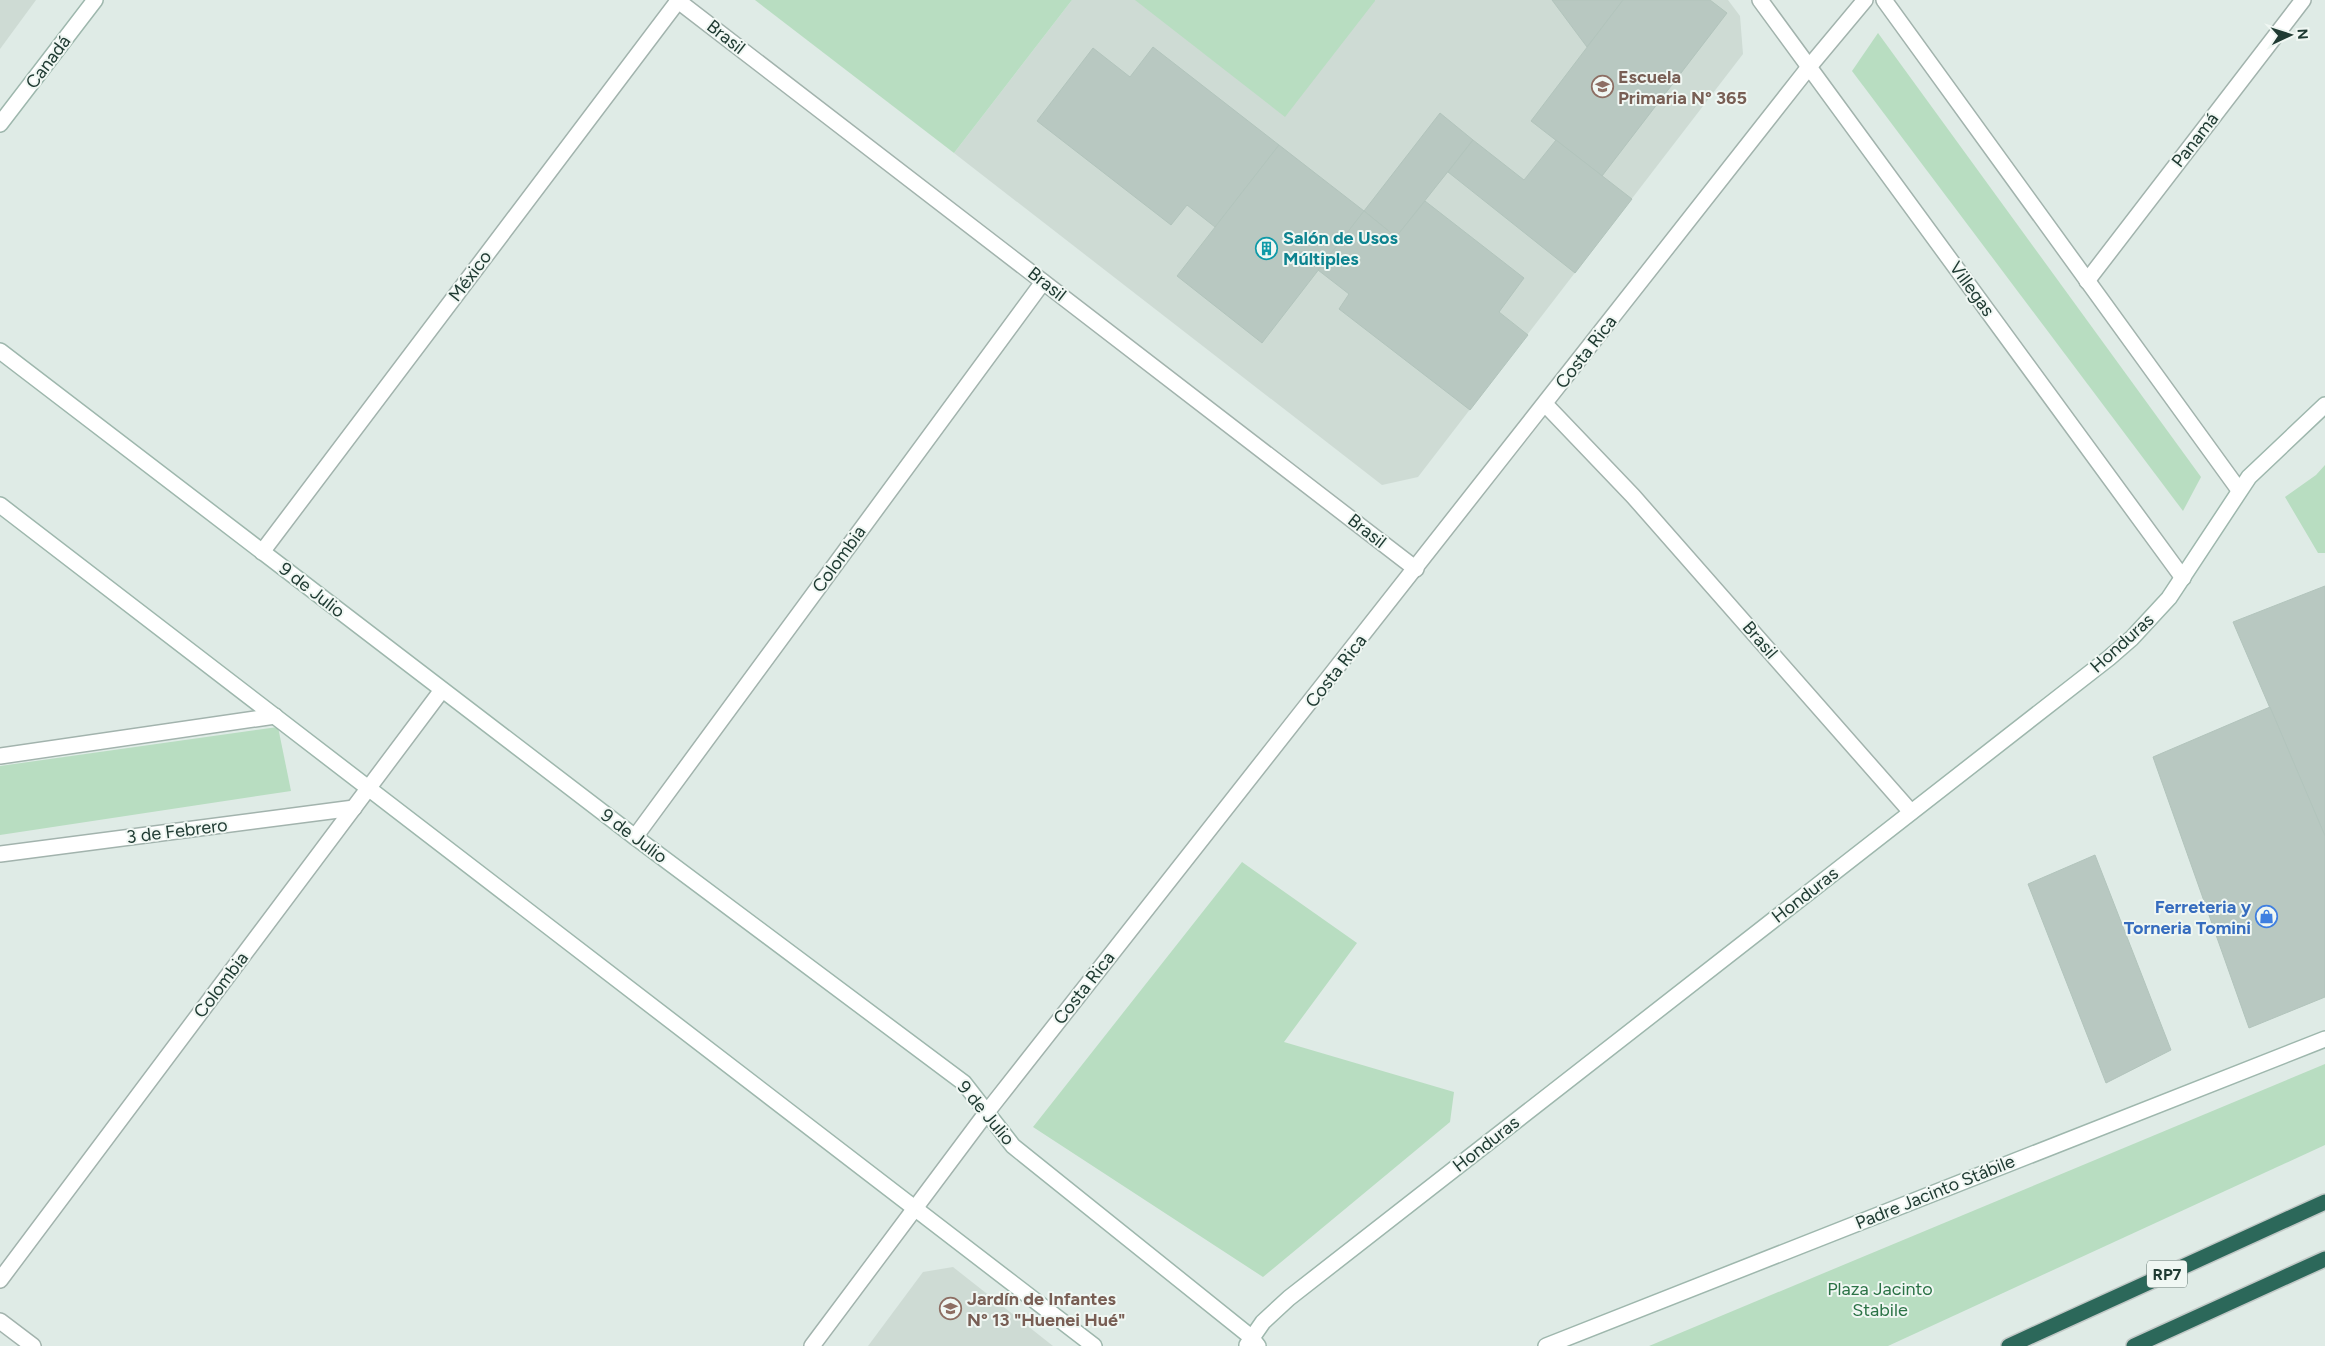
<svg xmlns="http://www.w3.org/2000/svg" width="2325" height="1346" viewBox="0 0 2325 1346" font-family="Figtree,sans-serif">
<rect width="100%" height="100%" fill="#dfebe6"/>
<g fill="#cedbd4">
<polygon points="0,0 36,0 0,49"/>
<polygon points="1072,0 1728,0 1740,16 1743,54 1418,477 1382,485 954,153"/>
<polygon points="953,1267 1053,1346 868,1346 923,1272"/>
</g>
<g fill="#b8ddc1">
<polygon points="755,0 1072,0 954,153"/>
<polygon points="1135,0 1375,0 1375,1 1285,117"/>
<polygon points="1878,33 2201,477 2183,511 1852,71"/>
<polygon points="2325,465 2325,553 2318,553 2285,497 2316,475"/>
<polygon points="278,727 291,791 0,835 0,766"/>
<polygon points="1242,862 1357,943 1284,1042 1454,1092 1450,1122 1263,1277 1033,1127"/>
<polygon points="2325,1064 2325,1145 1888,1346 1649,1346"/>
</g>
<g fill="#b8c8c1" stroke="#b2c4bc">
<polygon points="1552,0 1623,0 1587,47"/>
<polygon points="1623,0 1710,0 1727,13 1602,176 1531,121"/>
<polygon points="1153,47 1279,145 1215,227 1187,205 1171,225 1037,121 1093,48 1130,77"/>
<polygon points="1440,113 1473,140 1396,237 1364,211"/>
<polygon points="1473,140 1524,180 1556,140 1632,199 1575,273 1448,172"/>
<polygon points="1279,145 1364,211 1262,343 1177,276"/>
<polygon points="1425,201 1524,278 1499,312 1528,335 1470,410 1339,309 1349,294 1318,270 1364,211 1396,237"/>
<polygon points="2325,586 2325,836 2233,622"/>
<polygon points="2270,707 2325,836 2325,997 2249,1028 2153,757"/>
<polygon points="2095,855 2171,1050 2106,1083 2028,884"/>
</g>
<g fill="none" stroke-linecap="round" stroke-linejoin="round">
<defs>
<g id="street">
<polyline points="677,0 1416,569"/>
<polyline points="1760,0 2183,578"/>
<polyline points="1884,0 2239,490"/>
<polyline points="2087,281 2303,0"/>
<polyline points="1545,404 1633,496 1911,812"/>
<polyline points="262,552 678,1"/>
<polyline points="0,756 275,716"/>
<polyline points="635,837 1043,282"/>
<polyline points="0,854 354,808"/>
<polyline points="0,1280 442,690"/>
<polyline points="0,1321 33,1346"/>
<polyline points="812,1346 987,1112 1809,67 1865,0"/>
</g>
<g id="secondary">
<polyline points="0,124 95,0"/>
<polyline points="0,351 635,837 964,1083 1013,1146 1251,1337 1258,1346"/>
<polyline points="0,505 1094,1346"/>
<polyline points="1247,1345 1263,1322 1289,1298 2109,658 2132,638 2169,598 2249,477 2325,405"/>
<polyline points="1546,1346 2325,1039"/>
</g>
<g id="highway">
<polyline points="2009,1346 2325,1202"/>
<polyline points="2134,1346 2325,1259"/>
</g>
</defs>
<use href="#street" stroke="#a2b3ad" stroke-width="18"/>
<use href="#secondary" stroke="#9eb7ad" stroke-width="18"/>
<use href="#highway" stroke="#c1c8c6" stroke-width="18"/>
<use href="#street" stroke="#fff" stroke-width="15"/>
<use href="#secondary" stroke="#fff" stroke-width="15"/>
<use href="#highway" stroke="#2c685a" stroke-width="15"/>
</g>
<defs>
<symbol id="school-ring" viewBox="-11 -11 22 22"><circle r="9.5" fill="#f0f7f3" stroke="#8d6e63" stroke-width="1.5"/><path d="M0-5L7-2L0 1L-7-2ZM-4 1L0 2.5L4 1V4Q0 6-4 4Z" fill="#8d6e63"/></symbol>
<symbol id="building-ring" viewBox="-11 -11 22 22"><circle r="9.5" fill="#f0f7f3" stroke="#0f9aa8" stroke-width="1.5"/><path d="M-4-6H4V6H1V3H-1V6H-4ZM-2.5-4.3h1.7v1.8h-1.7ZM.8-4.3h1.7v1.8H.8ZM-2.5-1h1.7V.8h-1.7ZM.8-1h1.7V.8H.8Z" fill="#0f9aa8"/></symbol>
<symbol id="shop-ring" viewBox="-11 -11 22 22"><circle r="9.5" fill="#f0f7f3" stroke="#3f7fe0" stroke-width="1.5"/><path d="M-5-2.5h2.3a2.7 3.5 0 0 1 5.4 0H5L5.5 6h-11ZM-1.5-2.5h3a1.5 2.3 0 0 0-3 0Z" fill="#3f7fe0"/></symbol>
</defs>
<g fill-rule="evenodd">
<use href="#school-ring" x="1590" y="74" width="25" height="25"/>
<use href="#building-ring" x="1254" y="236" width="25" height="25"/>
<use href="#shop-ring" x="2254" y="904" width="25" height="25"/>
<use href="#school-ring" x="938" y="1296" width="25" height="25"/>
</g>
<g text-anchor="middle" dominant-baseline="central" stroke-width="4" stroke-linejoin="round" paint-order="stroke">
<rect fill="#f0f7f3" stroke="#5e736d" stroke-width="1" x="2147" y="1260.5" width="40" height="27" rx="4"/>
<g font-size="16" font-weight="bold" fill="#203b33">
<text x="2167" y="1274">RP7</text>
</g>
<g font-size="18" fill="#203b33" stroke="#f0f7f3">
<text transform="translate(726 37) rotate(38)">Brasil</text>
<text transform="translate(48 62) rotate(-53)">Canadá</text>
<text transform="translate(2195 140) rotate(-52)">Panamá</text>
<text transform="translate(470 276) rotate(-53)">México</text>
<text transform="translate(1047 284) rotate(38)">Brasil</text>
<text transform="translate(1972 289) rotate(54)">Villegas</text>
<text transform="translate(1586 352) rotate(-52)">Costa Rica</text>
<text transform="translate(1367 531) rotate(38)">Brasil</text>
<text transform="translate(839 559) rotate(-54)">Colombia</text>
<text transform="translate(312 590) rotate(38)">9 de Julio</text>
<text transform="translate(1760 640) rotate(49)">Brasil</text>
<text transform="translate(2122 643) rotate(-42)">Honduras</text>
<text transform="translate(1336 671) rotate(-52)">Costa Rica</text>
<text transform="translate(177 831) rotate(-7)">3 de Febrero</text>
<text transform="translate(634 836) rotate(37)">9 de Julio</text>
<text transform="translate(1805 895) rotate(-38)">Honduras</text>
<text transform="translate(221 985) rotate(-53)">Colombia</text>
<text transform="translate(1084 988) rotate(-52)">Costa Rica</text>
<text transform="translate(986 1113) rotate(50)">9 de Julio</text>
<text transform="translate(1486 1144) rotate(-38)">Honduras</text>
<text transform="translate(1935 1192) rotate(-22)">Padre Jacinto Stábile</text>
</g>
<g font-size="18" font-weight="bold" fill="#785e54" stroke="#f0f7f3" text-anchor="start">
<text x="1618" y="77">Escuela<tspan x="1618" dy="21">Primaria N° 365</tspan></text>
<text x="967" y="1299">Jardín de Infantes<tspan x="967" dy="21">N° 13 "Huenei Hué"</tspan></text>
</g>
<g font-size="18" font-weight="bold" fill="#0d838f" stroke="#f0f7f3" text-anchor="start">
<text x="1283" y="238">Salón de Usos<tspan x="1283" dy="21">Múltiples</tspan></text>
</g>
<g font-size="18" font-weight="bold" fill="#366cbe" stroke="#f0f7f3" text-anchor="end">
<text x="2251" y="907">Ferreteria y<tspan x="2251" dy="21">Torneria Tomini</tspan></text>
</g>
<g font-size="18" fill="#2a7245" stroke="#f0f7f3">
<text x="1880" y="1289">Plaza Jacinto<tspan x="1880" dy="21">Stabile</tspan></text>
</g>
</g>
<g transform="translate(2290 35) rotate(86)" stroke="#f0f7f3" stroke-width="4" paint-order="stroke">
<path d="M0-4L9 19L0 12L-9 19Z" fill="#203b33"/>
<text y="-8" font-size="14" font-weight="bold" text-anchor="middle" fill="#203b33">N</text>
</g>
</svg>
